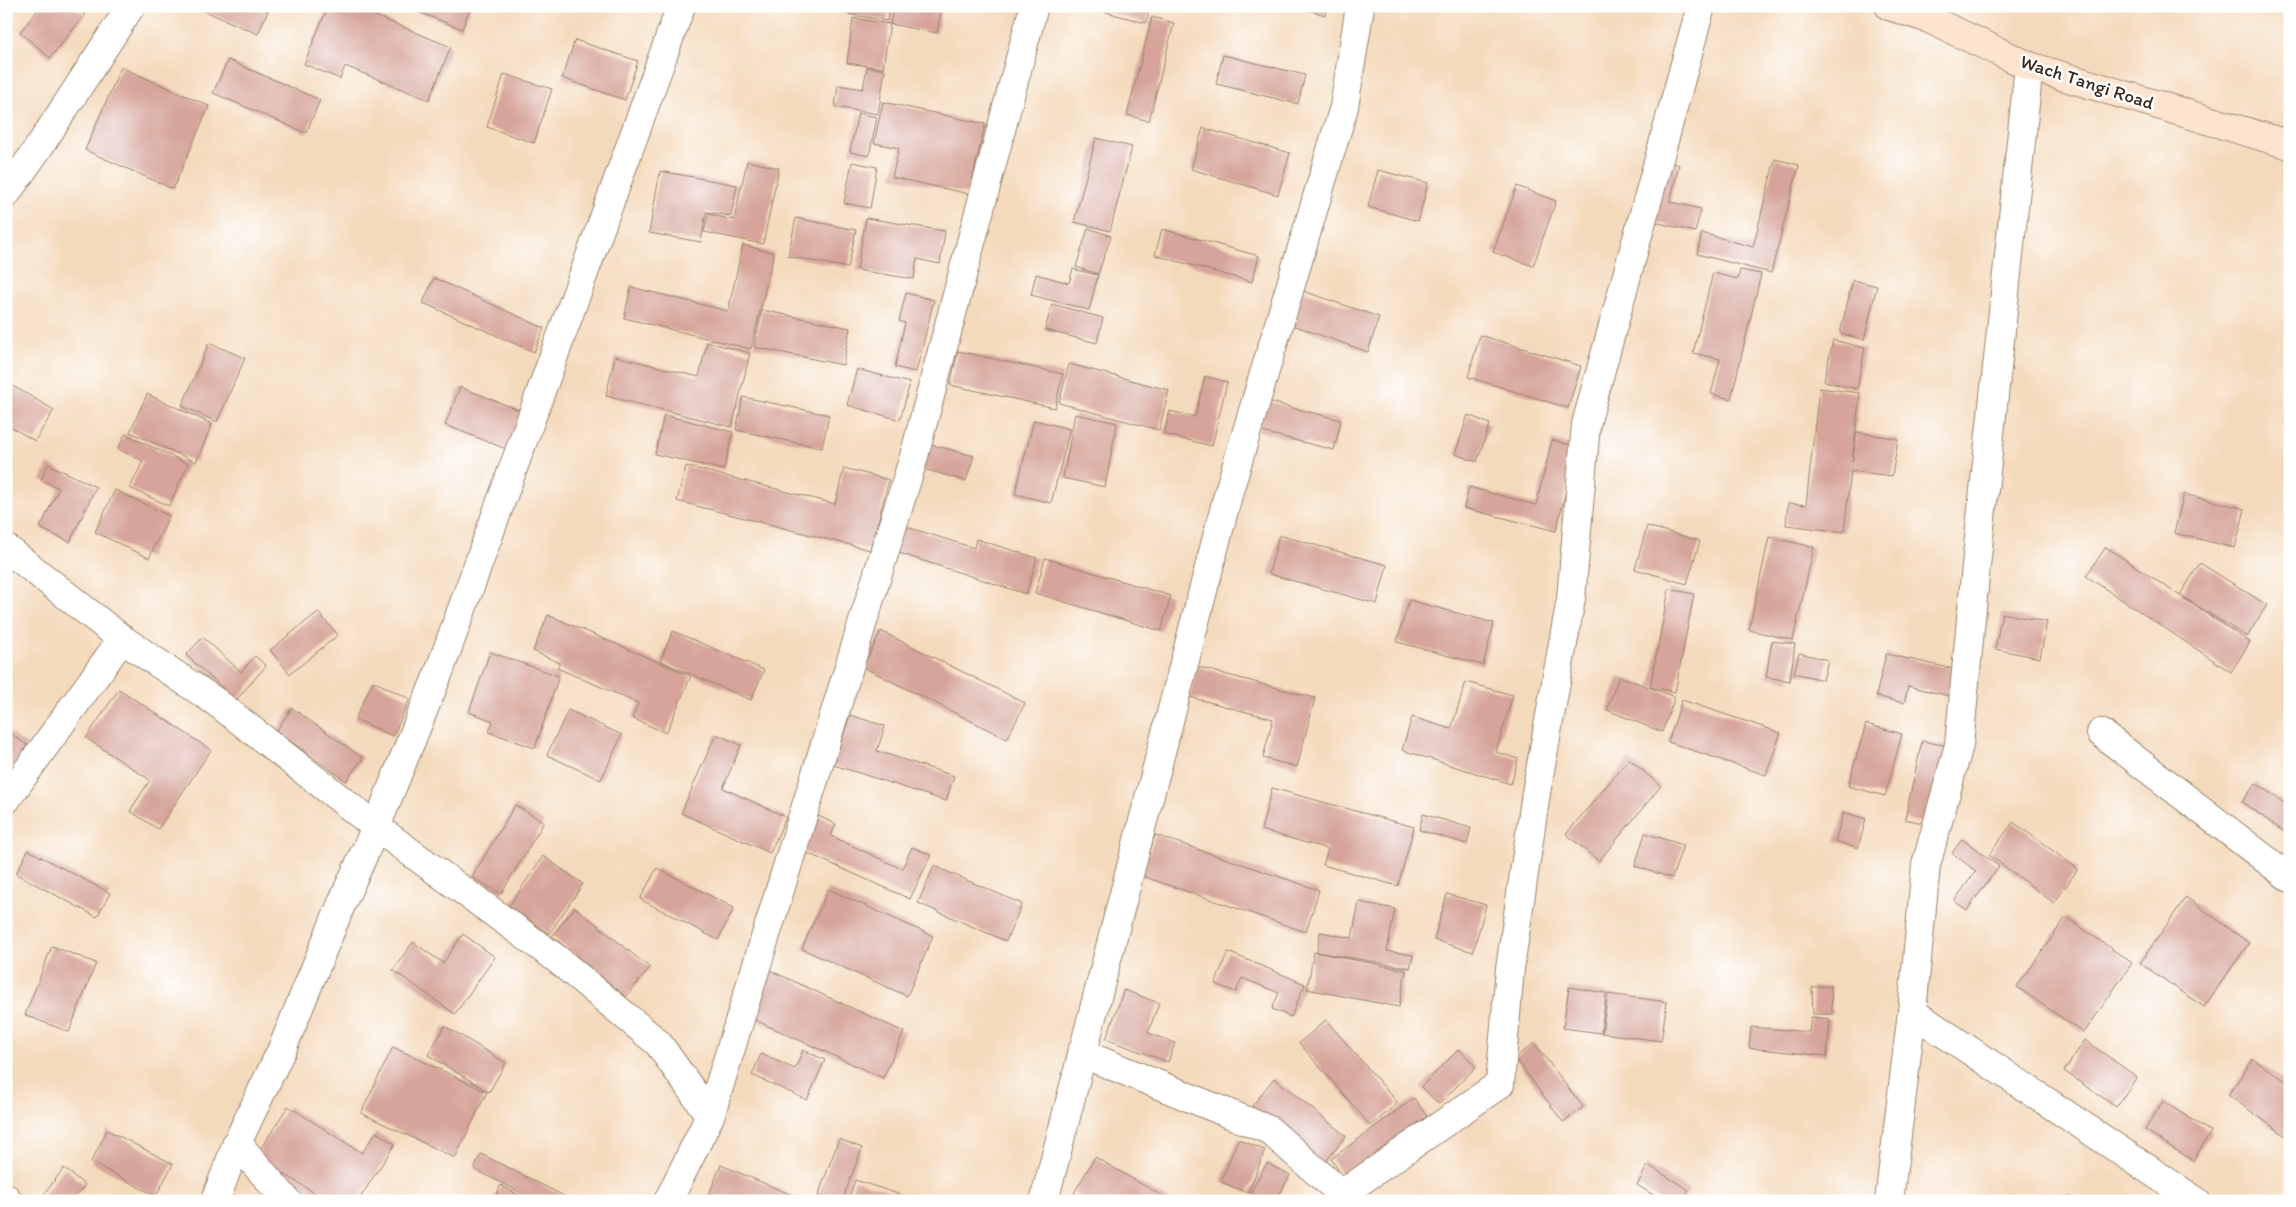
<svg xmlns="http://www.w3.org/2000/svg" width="2296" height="1207" viewBox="0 0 2296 1207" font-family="Itim,sans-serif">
<rect width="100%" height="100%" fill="#fff"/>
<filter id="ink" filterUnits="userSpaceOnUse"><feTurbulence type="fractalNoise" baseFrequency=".02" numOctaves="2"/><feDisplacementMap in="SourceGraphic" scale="10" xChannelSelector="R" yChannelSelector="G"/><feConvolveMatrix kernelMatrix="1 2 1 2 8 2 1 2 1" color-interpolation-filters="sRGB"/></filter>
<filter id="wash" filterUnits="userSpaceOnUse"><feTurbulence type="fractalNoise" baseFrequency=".0096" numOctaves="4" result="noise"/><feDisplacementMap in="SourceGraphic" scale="20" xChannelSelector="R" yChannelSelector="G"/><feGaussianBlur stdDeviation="1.12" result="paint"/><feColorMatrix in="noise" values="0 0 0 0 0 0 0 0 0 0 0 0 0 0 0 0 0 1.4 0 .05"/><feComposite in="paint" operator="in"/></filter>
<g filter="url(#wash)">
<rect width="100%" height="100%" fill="#f4dabc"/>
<g id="blocks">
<g fill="#d6a49a">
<polygon points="41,6 74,6 85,15 50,58 20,32"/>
<polygon points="193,6 257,6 268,11 258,34"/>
<polygon points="328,6 352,6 451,47 429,100 345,66 340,79 304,64"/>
<polygon points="403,6 471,6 462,29"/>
<polygon points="844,6 890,6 887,21 843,13"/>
<polygon points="894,6 942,6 937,33 890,24"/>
<polygon points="1084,6 1150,6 1146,23"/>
<polygon points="1295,6 1327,6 1325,15"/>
<polygon points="1152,17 1174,23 1149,121 1127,115"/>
<polygon points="853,18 890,24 883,68 847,63"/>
<polygon points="575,40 638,61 625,100 562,78"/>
<polygon points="1223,55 1305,75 1298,104 1216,84"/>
<polygon points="228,60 320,100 306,133 213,93"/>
<polygon points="121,67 209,106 173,189 85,150"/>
<polygon points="867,67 885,70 878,114 835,107 838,85 863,89"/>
<polygon points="504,74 552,89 534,143 487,127"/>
<polygon points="883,102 985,124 969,194 892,177 899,148 874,143"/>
<polygon points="858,113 877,117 869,156 850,152"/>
<polygon points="1203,128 1290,153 1278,195 1191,169"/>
<polygon points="1096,138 1132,147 1110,231 1074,222"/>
<polygon points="1775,159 1799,165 1771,273 1697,254 1702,233 1753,247"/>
<polygon points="1662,160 1679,165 1670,202 1701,209 1695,232 1647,220"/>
<polygon points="747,161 779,168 763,244 704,232 708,214 734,220"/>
<polygon points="852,162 877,167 870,208 844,203"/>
<polygon points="1378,170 1428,183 1418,221 1368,207"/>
<polygon points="660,171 737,185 731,216 706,212 701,242 649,233"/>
<polygon points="1517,186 1556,201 1533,266 1493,252"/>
<polygon points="796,218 856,230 848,268 788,256"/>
<polygon points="866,218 945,231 940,264 917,259 914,279 857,270"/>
<polygon points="1088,228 1111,236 1098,274 1076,267"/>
<polygon points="1162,229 1259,256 1252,282 1155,255"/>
<polygon points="743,245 774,253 751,349 624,318 631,287 728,311"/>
<polygon points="1073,269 1098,275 1089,310 1031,295 1036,274 1069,283"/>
<polygon points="1740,270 1761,274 1731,399 1711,394 1720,359 1693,353 1713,273 1738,279"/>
<polygon points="434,278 544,328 534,352 423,303"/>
<polygon points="1853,280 1877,286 1864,340 1840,333"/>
<polygon points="1300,290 1379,317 1368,352 1289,324"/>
<polygon points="906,293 934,300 916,372 895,367 905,323 899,321"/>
<polygon points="1052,304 1103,318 1097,343 1045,330"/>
<polygon points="762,310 850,328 843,365 754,347"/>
<polygon points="1480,335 1581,366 1568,408 1468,377"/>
<polygon points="1833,340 1865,348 1857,389 1824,381"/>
<polygon points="707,342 750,353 732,427 606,396 615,356 699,377"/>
<polygon points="209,343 245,358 217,422 182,406"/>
<polygon points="958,351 1063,374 1055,408 950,385"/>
<polygon points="1069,364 1169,390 1159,430 1059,403"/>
<polygon points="857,369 910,383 900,420 847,405"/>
<polygon points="1205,376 1227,382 1212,446 1164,434 1170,411 1195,417"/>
<polygon points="6,382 54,410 35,441 6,424"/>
<polygon points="460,387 524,412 509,450 445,425"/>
<polygon points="1819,388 1860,393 1852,462 1857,432 1898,439 1892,476 1851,471 1844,532 1786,525 1788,503 1806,505"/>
<polygon points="147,394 212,424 196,462 130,432"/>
<polygon points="743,397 829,415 822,448 736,430"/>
<polygon points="1266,401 1341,420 1334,450 1258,431"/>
<polygon points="2288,404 2290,404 2290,424 2285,423"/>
<polygon points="1075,414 1117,423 1105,487 1063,478"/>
<polygon points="664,415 733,432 724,470 655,454"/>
<polygon points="1468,415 1490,424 1477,462 1455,454"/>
<polygon points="1034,420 1070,429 1051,503 1015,494"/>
<polygon points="125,434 188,464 169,506 130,488 143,461 118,449"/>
<polygon points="1552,440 1577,447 1556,531 1464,508 1469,487 1536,505"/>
<polygon points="926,443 974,456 966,481 920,468"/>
<polygon points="48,464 96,487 70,542 40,528 59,488 41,480"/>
<polygon points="686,466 835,504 844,468 889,480 870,550 677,501"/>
<polygon points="115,490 169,516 149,558 95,532"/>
<polygon points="2184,494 2245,509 2235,548 2174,533"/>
<polygon points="904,526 974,548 976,539 1037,558 1026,594 896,552"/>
<polygon points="1647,526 1700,541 1687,584 1635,569"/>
<polygon points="1279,535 1387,565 1377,604 1269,574"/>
<polygon points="1769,537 1814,547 1793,640 1749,630"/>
<polygon points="2106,547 2250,642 2231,672 2086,576"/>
<polygon points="1045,558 1171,596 1161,631 1035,593"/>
<polygon points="2200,563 2267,605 2247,637 2180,595"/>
<polygon points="1669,589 1694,594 1675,692 1650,687"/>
<polygon points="1409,600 1494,623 1483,665 1397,642"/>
<polygon points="318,612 338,635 290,674 270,650"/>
<polygon points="2002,613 2047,622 2040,658 1995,649"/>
<polygon points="548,615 691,676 666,733 632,718 638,703 557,668 560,663 533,651"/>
<polygon points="673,631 764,670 751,700 660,661"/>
<polygon points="881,631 1025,703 1007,739 863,667"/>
<polygon points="203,637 241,672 255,656 266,666 236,700 186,655"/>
<polygon points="1772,641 1795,644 1790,681 1766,677"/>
<polygon points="490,652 559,676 535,748 489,732 493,721 469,712"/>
<polygon points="1799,653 1828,660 1823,680 1794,673"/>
<polygon points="1886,654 1954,669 1949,696 1908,686 1904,703 1876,696"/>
<polygon points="1198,667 1315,698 1297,767 1263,758 1273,719 1190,697"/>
<polygon points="1619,676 1675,697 1662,732 1607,710"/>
<polygon points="373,681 410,699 393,736 355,719"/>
<polygon points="1466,682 1513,695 1496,752 1518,759 1511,784 1402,750 1412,717 1451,729"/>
<polygon points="119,689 211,750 158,829 130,811 150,780 86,738"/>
<polygon points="1682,700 1781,733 1766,775 1668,742"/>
<polygon points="292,708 363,758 346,781 276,731"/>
<polygon points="568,710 622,735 601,780 547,755"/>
<polygon points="850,715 885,726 877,751 954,776 946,801 834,765"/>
<polygon points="1866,724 1902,734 1885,796 1848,786"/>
<polygon points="6,730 27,745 6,777"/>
<polygon points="716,734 741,745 723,788 786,817 770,853 681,813"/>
<polygon points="1922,741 1948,746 1931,825 1905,819"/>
<polygon points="1629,759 1661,786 1599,861 1566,834"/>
<polygon points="2256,783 2290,807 2290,836 2242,802"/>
<polygon points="1272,788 1414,827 1398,886 1323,865 1328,849 1261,830"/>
<polygon points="515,805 544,822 501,894 472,877"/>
<polygon points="1844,812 1866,819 1858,848 1835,841"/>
<polygon points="1423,814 1471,828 1467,844 1419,830"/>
<polygon points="818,816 836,824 831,836 902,869 912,847 931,855 910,899 803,851"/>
<polygon points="2013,822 2078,869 2054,903 1989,855"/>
<polygon points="1645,833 1683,845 1672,878 1635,866"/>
<polygon points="1155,835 1319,890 1306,932 1142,876"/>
<polygon points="1962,839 1999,866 1967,910 1954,901 1976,871 1952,853"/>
<polygon points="28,850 110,893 97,917 16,874"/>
<polygon points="543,856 583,884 549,934 509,906"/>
<polygon points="934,866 1022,904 1006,941 918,903"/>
<polygon points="657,868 734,908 718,940 640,899"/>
<polygon points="828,889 933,936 907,996 802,949"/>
<polygon points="1447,894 1486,905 1473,952 1434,940"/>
<polygon points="2186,897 2249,943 2204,1007 2140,963"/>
<polygon points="1359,902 1395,909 1387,951 1413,955 1410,968 1317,952 1320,932 1352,938"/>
<polygon points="575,907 650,968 626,997 552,936"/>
<polygon points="2066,917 2132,963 2084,1033 2017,987"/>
<polygon points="463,934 495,957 455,1014 393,970 413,942 443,963"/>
<polygon points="52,946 96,963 69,1032 25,1015"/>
<polygon points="1228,952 1305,984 1291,1017 1272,1009 1279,993 1242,978 1236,992 1215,984"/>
<polygon points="1314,952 1406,970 1399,1007 1307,989"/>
<polygon points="765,968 904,1032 883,1078 744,1015"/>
<polygon points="1831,986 1832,1014 1813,1014 1812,987"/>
<polygon points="1569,987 1606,993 1601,1033 1563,1028"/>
<polygon points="1124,990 1159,1003 1148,1033 1175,1043 1168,1062 1106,1039"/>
<polygon points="1608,994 1667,1002 1661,1041 1602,1033"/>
<polygon points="1811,1017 1830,1019 1827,1056 1749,1048 1751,1027 1809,1032"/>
<polygon points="1326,1020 1398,1103 1371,1126 1299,1043"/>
<polygon points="445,1026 506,1063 489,1092 428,1055"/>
<polygon points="2085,1040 2137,1077 2116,1107 2064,1071"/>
<polygon points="1534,1043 1583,1107 1563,1122 1515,1058"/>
<polygon points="393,1047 487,1092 455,1158 361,1113"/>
<polygon points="1459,1049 1476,1067 1439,1104 1421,1087"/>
<polygon points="803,1050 825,1060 807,1100 752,1075 761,1054 795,1069"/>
<polygon points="2253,1059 2290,1084 2290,1139 2228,1095"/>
<polygon points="1274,1078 1346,1136 1324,1164 1252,1106"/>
<polygon points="1414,1098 1427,1116 1344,1178 1331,1159"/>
<polygon points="2163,1101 2211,1132 2193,1161 2145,1130"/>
<polygon points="288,1106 362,1153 376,1132 395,1144 358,1201 327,1201 256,1156"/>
<polygon points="107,1130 173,1164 156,1196 91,1162"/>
<polygon points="839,1139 862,1148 842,1201 831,1201 818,1196"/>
<polygon points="1238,1139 1265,1150 1248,1193 1221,1182"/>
<polygon points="481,1154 574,1201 537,1201 474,1169"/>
<polygon points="1095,1157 1171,1201 1087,1201 1074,1193"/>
<polygon points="1267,1163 1290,1175 1276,1201 1265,1201 1250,1193"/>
<polygon points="721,1165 806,1201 706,1201"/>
<polygon points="1648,1165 1689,1190 1683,1201 1663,1201 1637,1185"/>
<polygon points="64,1168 85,1185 72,1201 39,1201"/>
<polygon points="855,1180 917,1200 917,1201 848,1201"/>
<polygon points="501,1185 529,1201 493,1201"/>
<polygon points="2069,1195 2079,1201 2065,1201"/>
</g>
</g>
</g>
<g filter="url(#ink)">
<use href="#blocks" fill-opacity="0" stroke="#98826d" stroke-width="1"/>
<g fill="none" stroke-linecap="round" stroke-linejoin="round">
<defs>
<g id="minor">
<polyline points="6,194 41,144 131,6"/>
<polyline points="6,548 122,639 216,702 376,827 557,959 658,1043 710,1116"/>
<polyline points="2101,733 2290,878"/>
<polyline points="6,800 122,639"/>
<polyline points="1912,1012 2196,1201"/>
<polyline points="1081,1053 1269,1130 1342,1194 1347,1201"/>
<polyline points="237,1143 287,1201"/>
<polyline points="1342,1194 1500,1084 1510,968 1536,793 1571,599 1586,424 1701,6"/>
<polyline points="6,1198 8,1201"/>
<polyline points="215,1201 237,1143 282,1049 341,905 376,827 439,672 681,6"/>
<polyline points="668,1201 710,1116 913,460 1034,6"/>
<polyline points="1044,1201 1229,491 1344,107 1360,6"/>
<polyline points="1889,1201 1912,1012 1926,865 1959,745 1976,566 2029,66"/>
</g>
<polyline id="secondary" points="1889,6 1929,19 2029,66 2290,145"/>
</defs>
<use href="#minor" stroke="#98826d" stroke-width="30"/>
<use href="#secondary" stroke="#98826d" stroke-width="30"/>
<use href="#minor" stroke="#fff" stroke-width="28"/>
<use href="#secondary" stroke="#fde4d0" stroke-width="28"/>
</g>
</g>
<g text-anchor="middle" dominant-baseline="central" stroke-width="5" stroke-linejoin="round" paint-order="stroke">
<g font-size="19" fill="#3b2a1e" stroke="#fff">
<text transform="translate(2087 82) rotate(18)">Wach Tangi Road</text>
</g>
</g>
<rect width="2296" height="1207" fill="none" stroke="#fff" stroke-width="25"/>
</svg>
